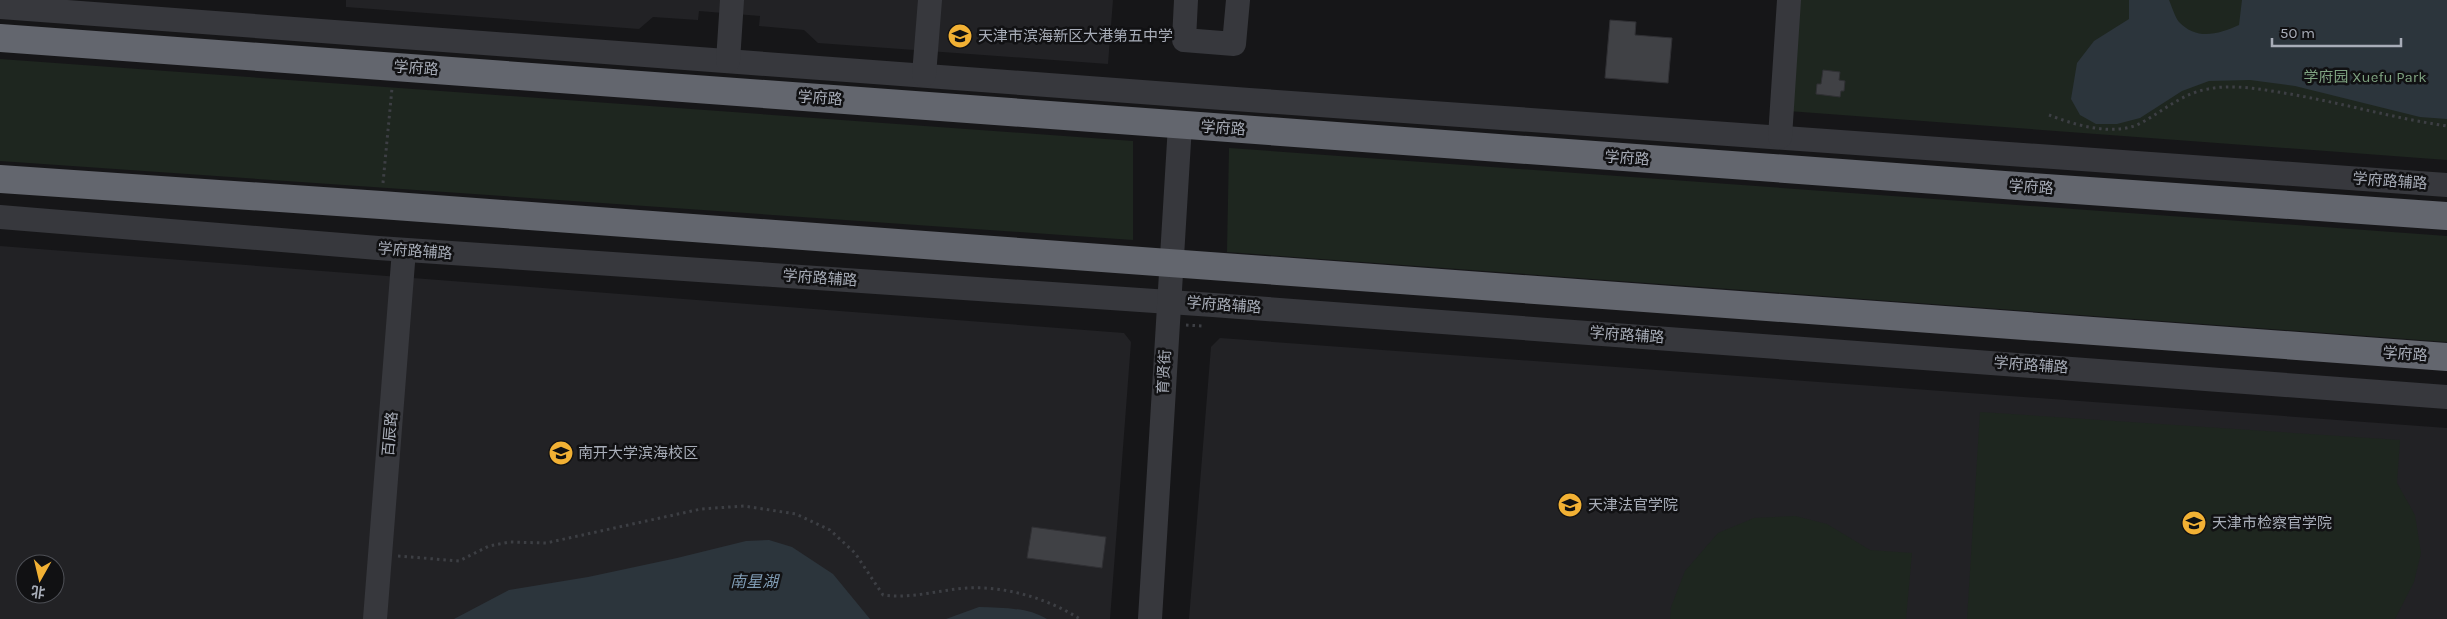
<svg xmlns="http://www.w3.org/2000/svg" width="2447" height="619" viewBox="0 0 2447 619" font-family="Karla,'Noto Sans SC',sans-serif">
<rect width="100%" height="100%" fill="#161618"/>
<g fill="#222225" fill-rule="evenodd">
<polygon points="346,0 1113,0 1108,64 818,43 804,30 759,26 760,16 699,11 698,20 653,17 639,29 346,7"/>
<path d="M0 246 1124 333 1131 342 1110 619H0ZM25 564H55V594H25Z"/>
<polygon points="1220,338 2447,428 2447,619 1189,619 1211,347"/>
</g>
<g fill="#1e261f">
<polygon points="1797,0 2447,0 2447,160 1788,111"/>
<polygon points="0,59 1133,141 1133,240 0,161"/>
<polygon points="1229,148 2447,236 2447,342 1227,252"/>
<polygon points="1980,412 2400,440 2397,483 2415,515 2421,553 2414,582 2395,619 1967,619"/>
<polygon points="1795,516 1827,524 1870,550 1912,553 1906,619 1670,619 1671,607 1685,571 1718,533 1754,518"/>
</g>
<g fill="#2c353c">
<path d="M2129 0H2169C2172 7 2175 17 2179 22 2197 41 2219 34 2239 25L2242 0H2447V119L2420 117 2295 86 2250 80 2209 81 2182 91 2140 118 2117 124H2096L2080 115 2071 99 2077 63 2094 41 2129 19Z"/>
<polygon points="769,540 792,547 833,574 870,619 454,619 509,590 588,577 677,558 746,541"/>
<path d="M979 607C1002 608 1027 607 1047 619H946Z"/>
</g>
<g fill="#404145" stroke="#303034">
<polygon points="1610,20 1636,22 1635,35 1672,38 1668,83 1605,78"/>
<polygon points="1823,70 1840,72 1839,80 1845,81 1844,91 1841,91 1840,97 1816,94 1817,84 1821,84"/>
<polygon points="1032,527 1106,537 1102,568 1027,558"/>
</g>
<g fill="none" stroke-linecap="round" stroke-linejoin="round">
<g stroke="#3d3f44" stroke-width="3" stroke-dasharray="2.5 4" stroke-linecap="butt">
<path d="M2049 115C2075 125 2114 137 2141 123 2163 111 2183 93 2208 89 2232 84 2260 89 2284 93 2339 102 2392 118 2447 126"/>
<polyline points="383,183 392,88"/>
<polyline points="1186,325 1202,326"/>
<path d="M398 556 459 561 489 546 510 542 546 543 701 509 744 506 796 514 830 530 855 553 883 595C912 599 938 590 967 588 1005 586 1047 598 1080 619"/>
</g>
<g stroke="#37383d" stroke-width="24">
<polyline points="1186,0 1184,40 1234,44 1238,0"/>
<polyline points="0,7 1249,100 2447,185"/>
<polyline points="728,61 732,0"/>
<polyline points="924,75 930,0"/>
<polyline points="1780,137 1789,0"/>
<polyline points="0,217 378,248 1213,305 2447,397"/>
<polyline points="375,619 404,250"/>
<polyline points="1150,619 1180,125"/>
</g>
<g stroke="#63666e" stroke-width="28">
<polyline points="0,38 2018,186 2447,216"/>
<polyline points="0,179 381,205 2447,357"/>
</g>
</g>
<defs>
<symbol id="school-disc" viewBox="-11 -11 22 22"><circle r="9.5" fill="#f2b134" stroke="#111113"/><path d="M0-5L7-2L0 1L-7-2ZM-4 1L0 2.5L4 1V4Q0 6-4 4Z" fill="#111"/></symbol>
<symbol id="university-disc" viewBox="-11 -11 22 22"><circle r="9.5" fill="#f2b134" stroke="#111113"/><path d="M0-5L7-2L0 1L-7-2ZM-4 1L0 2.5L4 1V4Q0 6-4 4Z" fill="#111"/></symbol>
</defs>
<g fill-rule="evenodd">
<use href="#school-disc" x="946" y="22" width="28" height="28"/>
<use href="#university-disc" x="547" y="439" width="28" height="28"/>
<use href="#university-disc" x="1556" y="491" width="28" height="28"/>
<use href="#university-disc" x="2180" y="509" width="28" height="28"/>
</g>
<g text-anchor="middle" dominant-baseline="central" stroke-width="5" stroke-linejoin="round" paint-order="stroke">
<g font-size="15" fill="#a8adb8" stroke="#111113" text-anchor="start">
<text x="978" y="36">天津市滨海新区大港第五中学</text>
<text x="578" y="453">南开大学滨海校区</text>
<text x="1588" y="505">天津法官学院</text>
<text x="2212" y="523">天津市检察官学院</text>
</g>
<g font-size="15" fill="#a8adb8" stroke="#111113">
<text transform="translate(416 68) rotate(4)">学府路</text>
<text transform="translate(820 98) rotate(4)">学府路</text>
<text transform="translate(1223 128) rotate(4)">学府路</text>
<text transform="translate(1627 158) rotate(4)">学府路</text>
<text transform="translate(2390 181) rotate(4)">学府路辅路</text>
<text transform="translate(2031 187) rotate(4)">学府路</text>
<text transform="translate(415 251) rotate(4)">学府路辅路</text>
<text transform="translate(820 278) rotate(4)">学府路辅路</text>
<text transform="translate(1224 305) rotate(4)">学府路辅路</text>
<text transform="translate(1627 335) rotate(4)">学府路辅路</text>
<text transform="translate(2405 354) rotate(4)">学府路</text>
<text transform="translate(2031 365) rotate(4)">学府路辅路</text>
<text transform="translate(1164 372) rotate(-87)">育贤街</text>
<text transform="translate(390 434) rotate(-85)">百辰路</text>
</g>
<g font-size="15" fill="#7fa381" stroke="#111113">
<text x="2365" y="77">学府园 Xuefu Park</text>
</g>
<g font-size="16" font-style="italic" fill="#7f9bb3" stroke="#111113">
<text x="754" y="581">南星湖</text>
</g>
</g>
<g transform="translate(40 579) rotate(188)"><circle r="24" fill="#111113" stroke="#4d4f55"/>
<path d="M0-4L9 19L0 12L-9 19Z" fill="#f2b134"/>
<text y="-8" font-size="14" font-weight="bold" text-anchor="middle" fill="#a8adb8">北</text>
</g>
<path d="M2272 38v8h129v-8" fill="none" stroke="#a8adb8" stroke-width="2.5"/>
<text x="2280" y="38" font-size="15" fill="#a8adb8" stroke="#111113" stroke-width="4" paint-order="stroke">50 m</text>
</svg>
